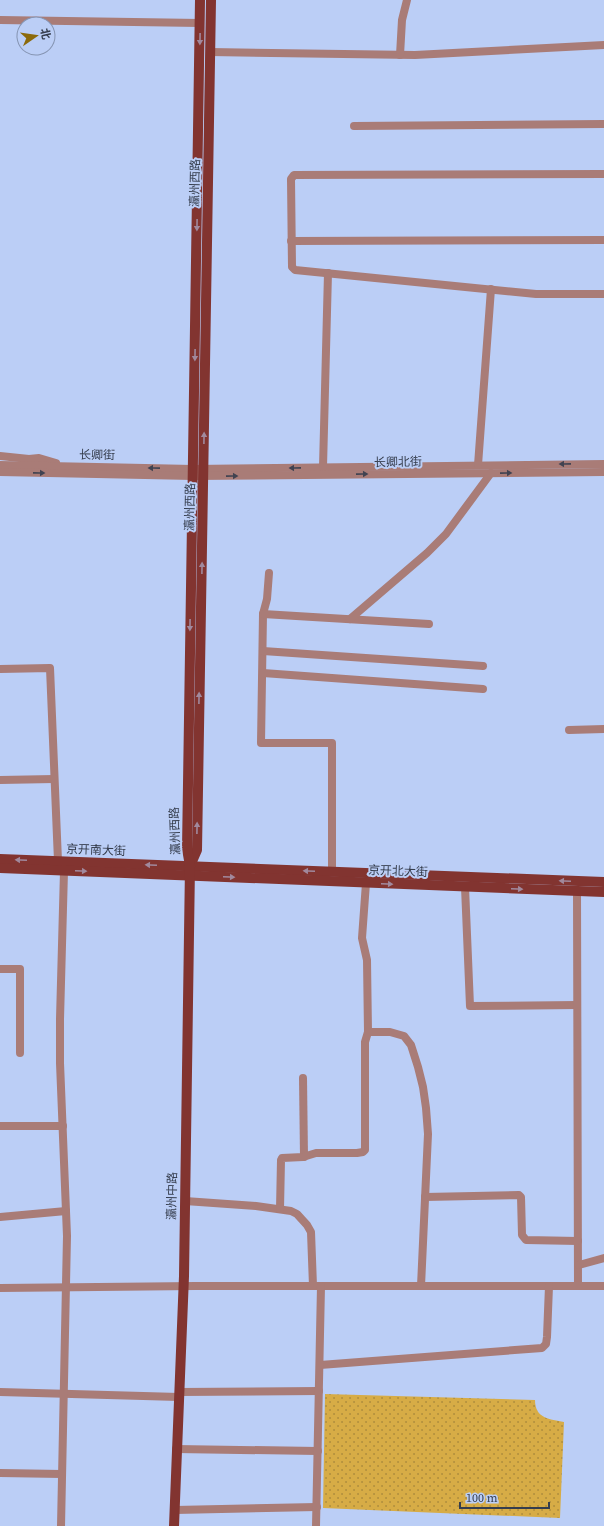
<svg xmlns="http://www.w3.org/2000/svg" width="604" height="1526" viewBox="0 0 604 1526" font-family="'Source Serif 4','Noto Sans SC',serif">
<defs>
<pattern id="park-dots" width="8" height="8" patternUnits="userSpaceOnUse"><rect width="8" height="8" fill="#d7ac46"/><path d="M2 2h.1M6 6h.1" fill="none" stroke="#af8d3d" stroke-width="1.8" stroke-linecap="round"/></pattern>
</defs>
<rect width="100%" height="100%" fill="#bbcef6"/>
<path fill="url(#park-dots)" d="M325 1394 535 1400C535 1419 550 1419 564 1422L560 1518 323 1508Z"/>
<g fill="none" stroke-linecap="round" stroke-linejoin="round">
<g stroke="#a97c77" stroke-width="8">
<polyline points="0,20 200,23"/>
<polyline points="210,52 415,55 604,45"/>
<polyline points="400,55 402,20 407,0"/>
<polyline points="354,126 604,124"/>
<polyline points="604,174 294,175 291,179 292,267 295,270 536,294 604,294"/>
<polyline points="291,241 604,240"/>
<polyline points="0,456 29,459 39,458 56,463"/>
<polyline points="0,465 193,469 604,464"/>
<polyline points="478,465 491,289"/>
<polyline points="323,467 328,273"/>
<polyline points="0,472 193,476 604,472"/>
<polyline points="269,573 267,599 263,614 261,743 332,743 332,872"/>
<polyline points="263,614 429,624"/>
<polyline points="350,619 427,553 446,534 491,473"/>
<polyline points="263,651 483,666"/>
<polyline points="0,669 50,668 58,861"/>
<polyline points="263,673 483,689"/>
<polyline points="569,730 604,729"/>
<polyline points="0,780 54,779"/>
<polyline points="366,883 362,938 367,960 368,1032 390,1032 404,1036 411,1045 418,1067 423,1087 426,1108 428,1134 421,1286"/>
<polyline points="465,887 470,1006 577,1005"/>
<polyline points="577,891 578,1286"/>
<polyline points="0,969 20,969 20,1053"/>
<polyline points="303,1078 304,1157"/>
<polyline points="0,1126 63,1126"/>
<polyline points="425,1197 519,1195 521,1197 522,1235 526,1240 578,1241"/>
<polyline points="185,1201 256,1206 291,1211 297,1214 307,1225 311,1232 313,1286"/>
<polyline points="280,1209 281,1160 282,1158 303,1157 316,1153 357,1153 363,1152 365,1150 365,1042 368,1032"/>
<polyline points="0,1217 66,1211"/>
<polyline points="579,1265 604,1258"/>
<polyline points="0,1288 195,1286 604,1286"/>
<polyline points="320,1365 542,1348 546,1344 547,1337 549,1286"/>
<polyline points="0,1392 179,1397"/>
<polyline points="179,1392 319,1391"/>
<polyline points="176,1449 318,1451"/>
<polyline points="0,1473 62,1474"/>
<polyline points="175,1510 317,1507"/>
<polyline points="61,1526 67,1236 60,1063 60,1019 64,871"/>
<polyline points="316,1526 321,1286"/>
</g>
<g stroke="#823430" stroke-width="10">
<polyline points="0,859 604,882"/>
<polyline points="190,866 197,850 211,0"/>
<polyline points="0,868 604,892"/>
<polyline points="174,1526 184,1276 190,866 187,849 200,0"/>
</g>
</g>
<defs><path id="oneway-solid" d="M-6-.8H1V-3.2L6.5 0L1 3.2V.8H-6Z"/></defs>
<g fill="#a1899d">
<use href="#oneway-solid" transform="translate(200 39) rotate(91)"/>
<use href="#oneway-solid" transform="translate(197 225) rotate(91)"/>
<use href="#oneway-solid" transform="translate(195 355) rotate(91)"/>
<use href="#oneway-solid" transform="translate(204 438) rotate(-89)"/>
<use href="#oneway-solid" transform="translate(202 568) rotate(-89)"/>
<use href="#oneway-solid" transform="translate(190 625) rotate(91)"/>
<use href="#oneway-solid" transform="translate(199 698) rotate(-89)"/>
<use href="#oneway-solid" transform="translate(197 828) rotate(-89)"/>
<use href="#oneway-solid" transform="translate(21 860) rotate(-178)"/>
<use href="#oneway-solid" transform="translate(151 865) rotate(-178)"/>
<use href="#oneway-solid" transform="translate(81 871) rotate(2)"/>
<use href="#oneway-solid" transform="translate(309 871) rotate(-178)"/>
<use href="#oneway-solid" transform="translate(229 877) rotate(2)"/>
<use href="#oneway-solid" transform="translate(565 881) rotate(-178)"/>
<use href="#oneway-solid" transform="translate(387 884) rotate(2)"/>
<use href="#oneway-solid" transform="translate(517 889) rotate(2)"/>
</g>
<g fill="#414351">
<use href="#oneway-solid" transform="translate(565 464) rotate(179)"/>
<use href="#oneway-solid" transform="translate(154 468) rotate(-179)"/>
<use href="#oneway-solid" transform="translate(295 468) rotate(179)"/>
<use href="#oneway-solid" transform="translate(39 473) rotate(1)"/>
<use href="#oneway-solid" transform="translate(506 473) rotate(-1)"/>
<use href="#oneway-solid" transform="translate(362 474) rotate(-1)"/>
<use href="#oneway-solid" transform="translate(232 476) rotate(-1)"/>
</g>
<g text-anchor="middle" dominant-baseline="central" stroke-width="4" stroke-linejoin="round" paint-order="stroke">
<g font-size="12" fill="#353d4d" stroke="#bbcef6">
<text transform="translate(195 183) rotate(-89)">瀛州西路</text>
<text transform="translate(97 455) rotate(1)">长卿街</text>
<text transform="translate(398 462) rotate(-1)">长卿北街</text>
<text transform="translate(190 507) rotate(-89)">瀛州西路</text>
<text transform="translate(175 831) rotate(-92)">瀛州西路</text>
<text transform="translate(96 850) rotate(2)">京开南大街</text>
<text transform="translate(398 871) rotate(2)">京开北大街</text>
<text transform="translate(172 1196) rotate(-89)">瀛州中路</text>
</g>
</g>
<g transform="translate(36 36) rotate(77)"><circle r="19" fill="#bbcef6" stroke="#8594b2"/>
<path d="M0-3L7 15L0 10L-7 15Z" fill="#8c6a0b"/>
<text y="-6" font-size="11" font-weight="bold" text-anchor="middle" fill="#353d4d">北</text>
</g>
<path d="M460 1502v6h89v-6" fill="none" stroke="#353d4d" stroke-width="2"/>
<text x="466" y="1502" font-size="12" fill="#353d4d" stroke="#bbcef6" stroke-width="3" paint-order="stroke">100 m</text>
</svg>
